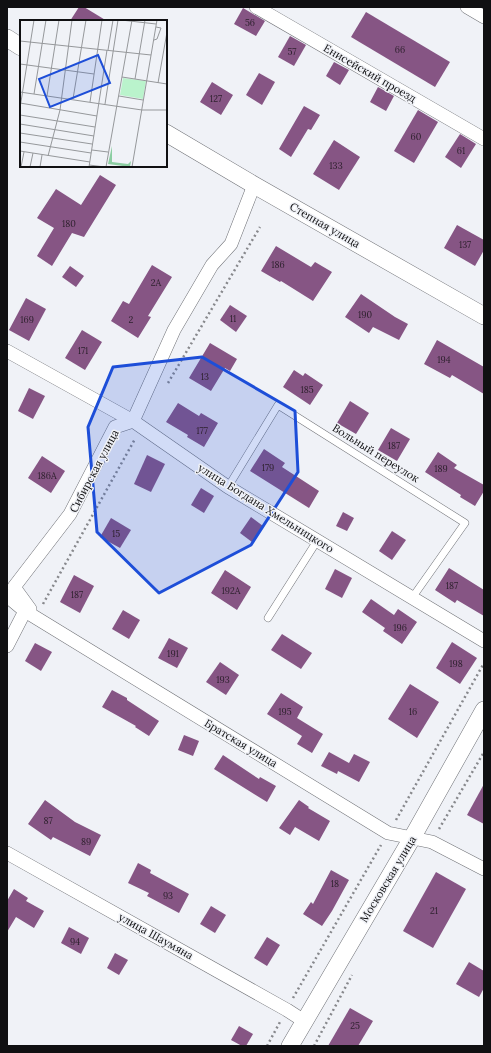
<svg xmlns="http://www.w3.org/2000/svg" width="491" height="1053" viewBox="0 0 491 1053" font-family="Lora,serif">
<rect width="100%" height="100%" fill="#f0f2f7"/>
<g fill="#865584">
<polygon points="79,7 84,7 107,21 70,21"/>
<polygon points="243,8 265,21 256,36 234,24"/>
<polygon points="366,12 450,62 435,87 351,37"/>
<polygon points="290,36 306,45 294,66 278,57"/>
<polygon points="334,62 349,70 340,85 326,76"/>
<polygon points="259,73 275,82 262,105 246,95"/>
<polygon points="212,82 233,95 221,115 200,102"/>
<polygon points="378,87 394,96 386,111 370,102"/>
<polygon points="304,106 320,115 311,130 308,129 291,157 279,149"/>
<polygon points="418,110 438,122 414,163 394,151"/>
<polygon points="460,134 476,144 461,168 445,157"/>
<polygon points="334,140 360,157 339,190 313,174"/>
<polygon points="100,175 116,185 84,237 72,233 52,266 37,256 54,228 37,218 56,189 81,205"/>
<polygon points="457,225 484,240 484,250 475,266 444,248"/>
<polygon points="276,246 311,267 315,262 332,272 313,301 281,281 280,282 261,271"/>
<polygon points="152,265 172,277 148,316 151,317 138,338 111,321 123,301 129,304"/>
<polygon points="70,266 84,276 76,287 62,277"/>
<polygon points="361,294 395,317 408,324 399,340 373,327 369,333 345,317"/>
<polygon points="26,298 46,309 29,341 9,330"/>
<polygon points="230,305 247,316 236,332 220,320"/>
<polygon points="82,330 102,342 85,370 65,358"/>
<polygon points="437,340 484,367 484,394 452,375 450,378 424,364"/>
<polygon points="210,343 237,359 230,371 225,368 211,391 189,378"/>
<polygon points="294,370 303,376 305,373 323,385 310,405 283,387"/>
<polygon points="29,388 45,396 33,419 18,411"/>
<polygon points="350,401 369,413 356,434 337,423"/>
<polygon points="178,403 199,416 201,413 218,423 204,447 187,437 188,435 166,422"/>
<polygon points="391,428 410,439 397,461 378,450"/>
<polygon points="264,449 285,463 282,467 319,491 309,508 250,471"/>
<polygon points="438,452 457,465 454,468 484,485 484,491 475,506 460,497 461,495 425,472"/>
<polygon points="147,455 165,464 151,492 134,484"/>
<polygon points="42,456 65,471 51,493 28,478"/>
<polygon points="201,488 214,496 204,513 191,505"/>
<polygon points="343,512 354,518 347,531 336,526"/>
<polygon points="251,517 263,526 252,542 240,533"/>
<polygon points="111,518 131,530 120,548 100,537"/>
<polygon points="392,531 406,540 392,560 379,551"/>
<polygon points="449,568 484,590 484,616 457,600 455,603 435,590"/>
<polygon points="335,569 352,578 342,598 325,589"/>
<polygon points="225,570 251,587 237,610 211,593"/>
<polygon points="74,575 94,586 80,613 60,602"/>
<polygon points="371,599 394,615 398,609 417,622 402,644 383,631 385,628 362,612"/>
<polygon points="123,610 140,620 129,639 112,629"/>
<polygon points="282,634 312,653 301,669 271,650"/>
<polygon points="169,638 188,648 177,668 158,658"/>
<polygon points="452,642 477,658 460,684 436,668"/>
<polygon points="35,643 52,652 41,671 25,661"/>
<polygon points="220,662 239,675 226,695 206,682"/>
<polygon points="410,684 439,702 417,738 388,719"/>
<polygon points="112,690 127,698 127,700 159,721 149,736 135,727 136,726 102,707"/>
<polygon points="281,693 303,707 297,718 323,734 312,753 297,744 302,736 267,714"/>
<polygon points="184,735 199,741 193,756 178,750"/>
<polygon points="329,752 349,763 354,754 370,762 359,782 338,771 337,774 321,766"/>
<polygon points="223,755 259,779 260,777 276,786 267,802 214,769"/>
<polygon points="484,784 484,824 467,815"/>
<polygon points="45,800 75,822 101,835 90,856 53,837 51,840 28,824"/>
<polygon points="299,800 309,807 308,808 330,821 319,841 295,827 290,835 279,828"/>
<polygon points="138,863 151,870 150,873 189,894 179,913 147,896 149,893 128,883"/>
<polygon points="331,870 349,880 332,911 322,926 303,914 311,902 313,904"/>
<polygon points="436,872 466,889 433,948 403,931"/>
<polygon points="14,889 28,898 26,901 44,911 34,928 16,917 7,932 7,901"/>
<polygon points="211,906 226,915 215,933 200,924"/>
<polygon points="69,927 89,938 81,954 61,943"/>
<polygon points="267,937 280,945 267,966 254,958"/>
<polygon points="115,953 128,960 119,975 107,968"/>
<polygon points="469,962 484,971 484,988 479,997 456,984"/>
<polygon points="350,1008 373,1021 358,1046 328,1046"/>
<polygon points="239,1026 253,1034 246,1046 242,1046 231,1040"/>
</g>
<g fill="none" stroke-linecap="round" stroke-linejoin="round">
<defs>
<g id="service">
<polyline points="228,487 278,405 465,523 412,598"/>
<polyline points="268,618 317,541"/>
</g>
<g id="minor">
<polyline points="256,7 484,139"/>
<polyline points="467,7 484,17"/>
<polyline points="7,351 133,421 228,487 484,641"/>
<polyline points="7,596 25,611 388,833 432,842 484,869"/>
<polyline points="7,646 25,611 30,609 14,587 70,514 115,427 133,421 174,330 212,265 231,244 254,185"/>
<polyline points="7,853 287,1010 304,1021"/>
</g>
<g id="tertiary">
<polyline points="7,38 21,47"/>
<polyline points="166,133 254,185 484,316"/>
<polyline points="290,1046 412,838 484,710"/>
</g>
</defs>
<use href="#service" stroke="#707277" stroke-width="8"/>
<use href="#minor" stroke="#707277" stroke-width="14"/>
<use href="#tertiary" stroke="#707277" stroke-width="18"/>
<g stroke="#87888c" stroke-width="2.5" stroke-dasharray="2 3" stroke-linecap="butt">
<polyline points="168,383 260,227"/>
<polyline points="43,604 135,439"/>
<polyline points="396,820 484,663"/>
<polyline points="439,829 484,752"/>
<polyline points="293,998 381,845"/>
<polyline points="267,1046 280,1022"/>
<polyline points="314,1046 352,975"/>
</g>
<use href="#service" stroke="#fff" stroke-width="7"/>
<use href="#minor" stroke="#fff" stroke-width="13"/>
<use href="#tertiary" stroke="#fff" stroke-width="17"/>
</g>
<path fill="#1d4ed8" fill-opacity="0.2" stroke="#1d4ed8" stroke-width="3" stroke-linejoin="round" d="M202 357 295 411 298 472 251 545 159 593 97 532 88 427 113 367Z"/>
<g text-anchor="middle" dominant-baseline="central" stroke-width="3" stroke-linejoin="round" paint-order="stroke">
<g font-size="9" fill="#2e212e">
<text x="250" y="22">56</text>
<text x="400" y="49">66</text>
<text x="292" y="51">57</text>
<text x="216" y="98">127</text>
<text x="416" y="136">60</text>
<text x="461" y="150">61</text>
<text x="336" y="165">133</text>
<text x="69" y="223">180</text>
<text x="465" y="244">137</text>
<text x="278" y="264">186</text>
<text x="156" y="282">2А</text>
<text x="365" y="314">190</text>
<text x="233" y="318">11</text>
<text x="27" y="319">169</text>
<text x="131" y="319">2</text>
<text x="83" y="350">171</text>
<text x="444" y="359">194</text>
<text x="205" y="376">13</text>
<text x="307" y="389">185</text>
<text x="202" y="430">177</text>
<text x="394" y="445">187</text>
<text x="268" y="467">179</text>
<text x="441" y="468">189</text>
<text x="47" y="475">186А</text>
<text x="116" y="533">15</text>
<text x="452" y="585">187</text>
<text x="231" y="590">192А</text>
<text x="77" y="594">187</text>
<text x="400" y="627">196</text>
<text x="173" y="653">191</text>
<text x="456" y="663">198</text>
<text x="223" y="679">193</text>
<text x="285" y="711">195</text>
<text x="413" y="711">16</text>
<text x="48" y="820">87</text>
<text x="86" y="841">89</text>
<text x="335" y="883">18</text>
<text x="168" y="895">93</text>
<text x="434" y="910">21</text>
<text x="75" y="941">94</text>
<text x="355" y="1025">25</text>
</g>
<g font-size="11" fill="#101012" stroke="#f0f2f7">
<text transform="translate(370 73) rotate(30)">Енисейский проезд</text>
<text transform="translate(325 225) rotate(30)">Степная улица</text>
<text transform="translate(376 453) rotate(32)">Вольный переулок</text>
<text transform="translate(94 471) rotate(-62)">Сибирская улица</text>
<text transform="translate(266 508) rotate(32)">улица Богдана Хмельницкого</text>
<text transform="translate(241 743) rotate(31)">Братская улица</text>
<text transform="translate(388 879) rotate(-59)">Московская улица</text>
<text transform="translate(156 936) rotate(29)">улица Шаумяна</text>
</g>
</g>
<g transform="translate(20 20)">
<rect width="147" height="147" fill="#f0f2f7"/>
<path d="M103 58 126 61 123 79 100 75Z" fill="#baf3cc"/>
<path d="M92 126V142L108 144 111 141 110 147 88 144Z" fill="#8ccea2"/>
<path fill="none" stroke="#8fcafb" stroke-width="2" d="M86 147H103"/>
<path fill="none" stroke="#96989b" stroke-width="1" d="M101 0 136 4M134 20 137 19 141 8 136 7M0 21 131 35M88 30 93 0M0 44 74 54M102 57 147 64M115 59 125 0M138 63 147 12M0 72 122 90H147M14 74 26 0M27 76 39 0M99 76 123 80M53 79 66 0M70 82 82 0M0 83 77 96M85 84 98 0M0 88 14 0M0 95 75 107M0 104 74 116M0 113 72 124M0 122 71 133M72 130 88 132M0 131 70 142M28 136 40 90 52 0M69 145 85 147M1 147 4 132M10 147 13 133M20 147 22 135M69 147 87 30M86 147 112 0M112 147 137 0"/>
<path fill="#1d4ed8" fill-opacity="0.15" stroke="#1d4ed8" stroke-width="2" d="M78 35 90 63 30 87 19 59Z"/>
<rect width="147" height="147" fill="none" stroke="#101012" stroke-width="2"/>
</g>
<rect width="491" height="1053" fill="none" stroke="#101012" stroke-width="16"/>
</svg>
